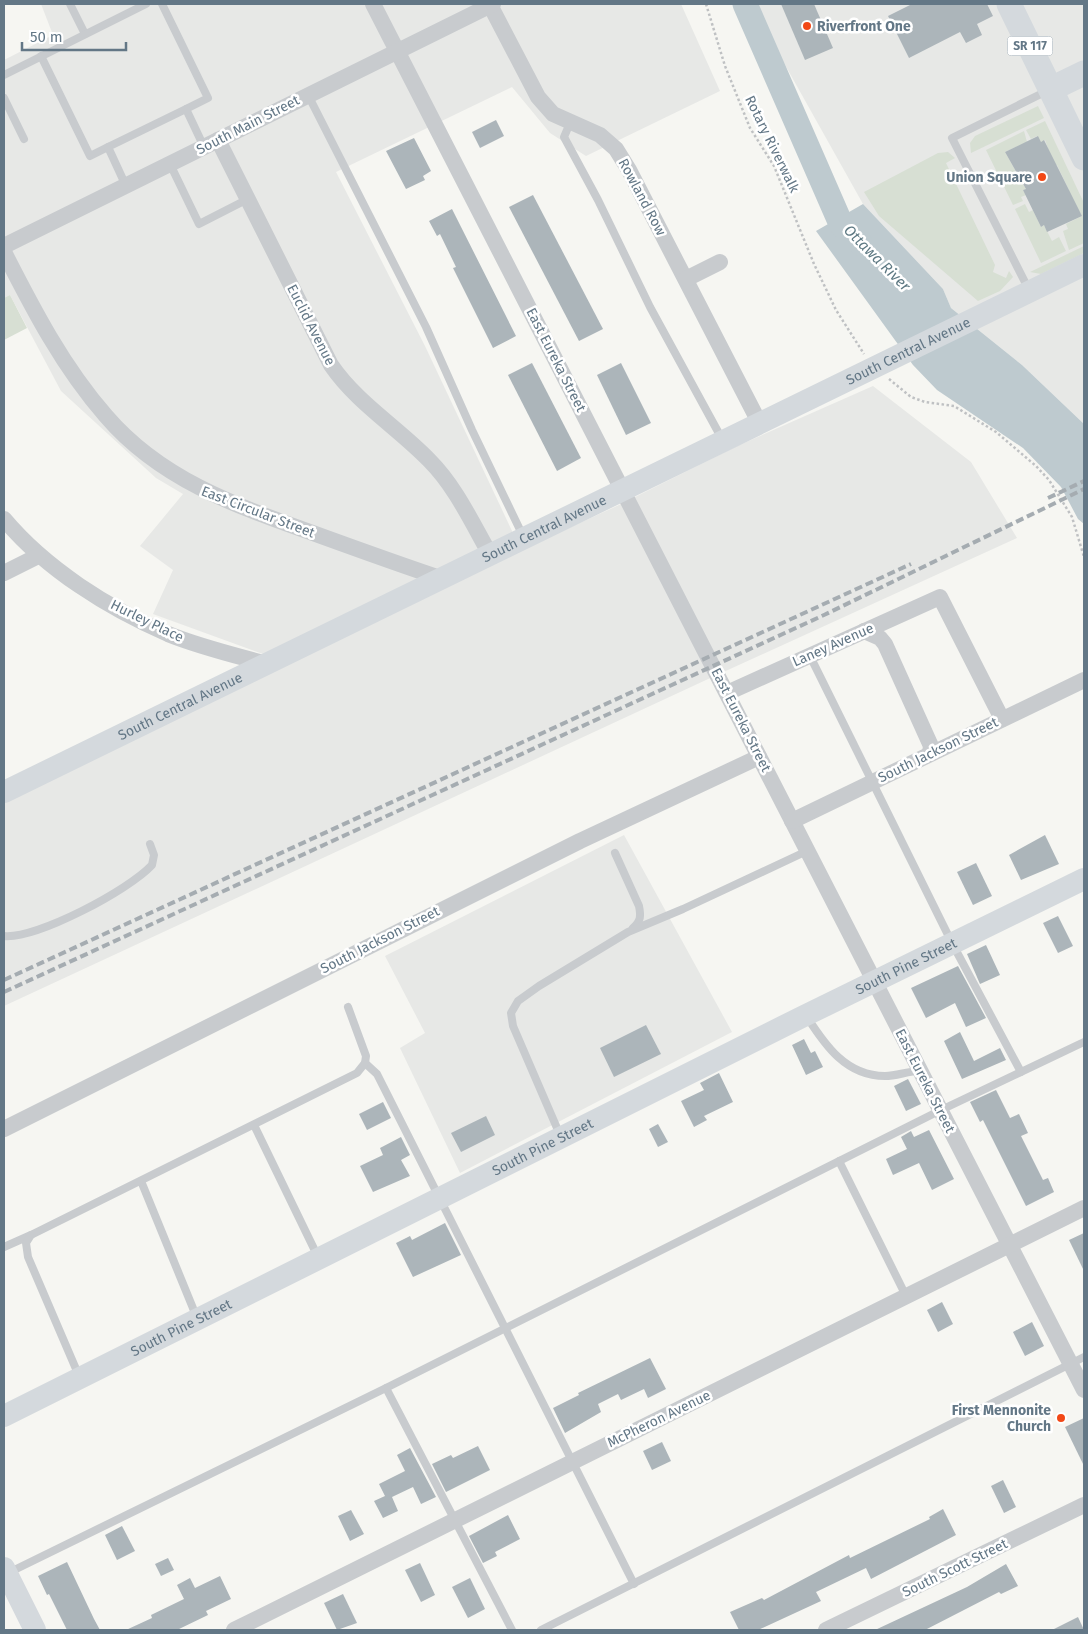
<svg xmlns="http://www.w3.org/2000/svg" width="1088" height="1634" viewBox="0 0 1088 1634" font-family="'Fira Sans',sans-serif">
<rect width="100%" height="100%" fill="#f6f6f2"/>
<g fill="#e7e8e6">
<polygon points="41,4 681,4 720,91 586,156 550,133 512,87 336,172 425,346 521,550 619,505 735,447 873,386 971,462 1017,538 706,680 4,1006 4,791 263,654 153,614 173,570 140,546 183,494 156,478 61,391 10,295 4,298 4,60 53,35"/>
<polygon points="751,4 1084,4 1084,424 1022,365 951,308 943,289 863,204"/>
<polygon points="624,835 732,1032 460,1173 400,1048 425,1033 385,956"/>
</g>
<g fill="#d7dfd3">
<polygon points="1038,106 1044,118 971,153 970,143 975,136"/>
<polygon points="1045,121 1084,203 1084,243 1069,250 1063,231 1068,229 1066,224 1082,216 1067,192 1069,190 1057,165 1054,165 1045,140 1041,142 1037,136 1031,139 1026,130"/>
<polygon points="1024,131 1027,142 1005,152 1026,189 1023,190 1026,195 1021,197 1023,201 1013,205 986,150"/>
<polygon points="948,152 955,158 946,163 995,265 993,272 1006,278 1009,271 1013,277 1000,291 978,301 879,216 864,192 938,153"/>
<polygon points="1025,204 1029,212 1033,210 1041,227 1044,225 1052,241 1059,237 1066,251 1041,263 1015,209"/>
<polygon points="1084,246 1084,253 1041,274 1030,272"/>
<polygon points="10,295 27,328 4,340 4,298"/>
</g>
<polygon fill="#becacf" points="863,204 943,289 951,308 1022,365 1084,424 1084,524 1078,519 1061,487 1023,448 937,390 913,365 816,231"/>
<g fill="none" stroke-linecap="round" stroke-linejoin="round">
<polyline stroke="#becacf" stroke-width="25" points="745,4 841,224 860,243"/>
</g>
<g fill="#acb5ba">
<polygon points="781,4 814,4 833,48 805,60"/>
<polygon points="912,4 987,4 993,16 977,24 982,35 966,43 960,32 909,58 888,16"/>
<polygon points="496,120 504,136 480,148 472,132"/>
<polygon points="1038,136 1041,142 1044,140 1082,216 1047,232 1044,225 1041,227 1023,190 1026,189 1005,152"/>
<polygon points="414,138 431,171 423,176 425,180 406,189 386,151"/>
<polygon points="533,195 603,329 579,341 509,207"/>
<polygon points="452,209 516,336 493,348 453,268 456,267 440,234 437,236 429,221"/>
<polygon points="532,363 581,458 557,471 508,375"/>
<polygon points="621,363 651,423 626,435 597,375"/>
<polygon points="1045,835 1059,864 1021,880 1009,855"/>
<polygon points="976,863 992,896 973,905 957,872"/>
<polygon points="1058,916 1073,946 1058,953 1043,923"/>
<polygon points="986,945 1000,975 980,984 967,954"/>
<polygon points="958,966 986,1018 966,1027 955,1003 926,1018 911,988"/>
<polygon points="646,1025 661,1054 614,1077 600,1048"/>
<polygon points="960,1032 974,1061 1000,1048 1006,1060 962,1079 944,1041"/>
<polygon points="804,1039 811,1053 815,1051 823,1067 806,1075 792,1045"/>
<polygon points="719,1073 733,1102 704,1116 707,1120 694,1127 681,1101 704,1090 700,1083"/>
<polygon points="908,1079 921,1104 906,1111 894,1086"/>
<polygon points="996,1090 1010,1118 1019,1114 1028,1133 1021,1136 1043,1180 1048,1178 1054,1192 1026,1206 983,1120 980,1122 970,1102"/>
<polygon points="383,1102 391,1118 367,1130 359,1114"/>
<polygon points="486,1116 495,1135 461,1152 451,1133"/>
<polygon points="658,1124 668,1142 658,1147 649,1129"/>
<polygon points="929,1130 954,1179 932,1190 919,1163 893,1175 886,1159 907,1149 901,1137 911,1131 914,1137"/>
<polygon points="401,1137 410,1155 401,1160 410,1176 373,1192 360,1166 383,1155 380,1148"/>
<polygon points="445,1223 461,1255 413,1277 396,1243 410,1236 412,1240"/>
<polygon points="1084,1233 1084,1271 1069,1240"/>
<polygon points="942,1302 953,1324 938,1332 927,1310"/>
<polygon points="1032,1322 1044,1346 1025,1356 1013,1332"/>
<polygon points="650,1358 666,1389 648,1398 644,1389 621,1400 618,1394 598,1404 601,1412 565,1433 553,1408 579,1395 578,1393"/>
<polygon points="1084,1418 1084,1466 1065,1427"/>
<polygon points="662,1442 671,1461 652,1470 643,1451"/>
<polygon points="478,1446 490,1470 446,1492 432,1464 451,1455 453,1458"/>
<polygon points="410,1448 436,1497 421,1504 413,1487 392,1497 398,1511 383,1518 374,1501 385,1496 379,1484 405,1471 397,1455"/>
<polygon points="1003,1480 1016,1507 1004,1513 991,1486"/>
<polygon points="943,1509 956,1535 871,1579 866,1568 816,1592 821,1601 758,1630 739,1630 730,1612 762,1598 764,1600 849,1555 850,1558 930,1519 929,1517"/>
<polygon points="351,1510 364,1534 350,1541 338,1516"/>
<polygon points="508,1515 520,1539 495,1552 497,1556 483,1563 469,1536"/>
<polygon points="122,1526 135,1551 117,1560 105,1535"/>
<polygon points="168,1558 174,1570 161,1576 155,1564"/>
<polygon points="67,1562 94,1619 100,1630 67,1630 49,1594 47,1595 38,1576"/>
<polygon points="420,1563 435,1595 421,1602 405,1570"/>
<polygon points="1006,1564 1018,1586 1001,1594 999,1592 925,1630 875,1630 967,1587"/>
<polygon points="220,1576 231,1599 206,1611 208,1615 177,1630 126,1630 152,1618 151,1615 184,1599 177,1585 190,1578 195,1588"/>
<polygon points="470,1578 485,1609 468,1618 452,1587"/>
<polygon points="343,1594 357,1623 337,1630 324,1603"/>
<polygon points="1078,1617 1084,1630 1052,1630"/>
</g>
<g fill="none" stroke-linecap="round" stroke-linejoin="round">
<g stroke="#bfc1c3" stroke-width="2.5" stroke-dasharray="2.5 2.5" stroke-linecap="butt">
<polyline points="706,4 725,66 750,128 774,166 814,264 836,310 864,354"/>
<polyline points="889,379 911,397 925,402 954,406 996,432 1036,466 1049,480 1072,517 1084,557"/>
</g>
<g stroke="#c8cbce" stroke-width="8">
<polyline points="70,4 85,34"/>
<polyline points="162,4 208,98 186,109"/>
<polyline points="41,56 90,156 108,147"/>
<polyline points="4,75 146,4"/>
<polyline points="308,95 426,327 472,430 523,536"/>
<polyline points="4,98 24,139"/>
<polyline points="570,123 564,137 598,200 650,307 722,439"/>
<polyline points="170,164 199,224 248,199"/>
<polyline points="126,186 108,147 186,109 204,147"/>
<polyline points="1029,290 952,138 1047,91"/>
<polyline points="810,656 952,943 1021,1072"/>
<path d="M615 853 639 906C641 916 641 921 633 928"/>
<path d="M4 936C37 939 129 890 152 865L154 855 150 844"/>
<path d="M807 1017C825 1045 846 1076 885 1076 897 1076 908 1071 920 1071"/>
<polyline points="365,1063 377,1074 634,1584"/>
<polyline points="254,1125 318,1257"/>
<polyline points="560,1135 513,1026 511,1013 518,1001 539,986 628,932 683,909 807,851"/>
<polyline points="839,1161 906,1296"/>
<polyline points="141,1181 197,1318"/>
<polyline points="4,1247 31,1235"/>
<polyline points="79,1376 28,1257 26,1243 31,1235 357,1073 365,1063 366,1056 348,1007"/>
<polyline points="386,1388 512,1630"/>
<polyline points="8,1573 386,1388 941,1110 1084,1042"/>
<polyline points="541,1630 1084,1357"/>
</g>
<g stroke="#c8cbce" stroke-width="16">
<polyline points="373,4 1084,1390"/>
<polyline points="490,5 538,97 553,114 600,135 616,149 629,170 759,422"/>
<path d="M218 140 331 365C357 403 397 427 429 460 456 487 472 523 491 556"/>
<polyline points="4,246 493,4"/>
<path d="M4 252C33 309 63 367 106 416 160 479 234 505 310 532 354 548 398 564 443 579"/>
<polyline points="686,279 720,262"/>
<path d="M4 519C46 569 108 608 168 634 200 647 234 655 267 664"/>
<polyline points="4,573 38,556"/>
<polyline points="864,631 880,638 885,644 931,746 930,753"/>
<polyline points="727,693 940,597 1002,719"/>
<polyline points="792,821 1084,680"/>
<polyline points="4,1129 580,841 759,757"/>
<polyline points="234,1630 1084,1208"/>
<polyline points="826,1630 1084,1505"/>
</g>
<g stroke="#d4d9dd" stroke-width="22">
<path id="s1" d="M4 792 1084 265"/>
<path id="s2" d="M4 1416 806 1015 1084 879"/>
<polyline points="4,1568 35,1630"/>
</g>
<g stroke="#d4d9dd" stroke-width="25">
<polyline points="1009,4 1084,158"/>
<polyline points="1051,89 1084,73"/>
</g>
<g stroke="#a5acb1" stroke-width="4" stroke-dasharray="8 4" stroke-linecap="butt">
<polyline points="1048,498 1084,481"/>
<polyline points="4,980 911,564"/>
<polyline points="4,992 824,615 1084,489"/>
</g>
</g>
<g fill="#f24816" stroke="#fff" stroke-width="2">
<circle cx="807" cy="26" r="5"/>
<circle cx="1042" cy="177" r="5"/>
<circle cx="1061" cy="1418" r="5"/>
</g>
<g text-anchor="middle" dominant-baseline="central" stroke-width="5" stroke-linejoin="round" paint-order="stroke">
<rect fill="#fff" stroke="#92a0aa" stroke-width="1" x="1007.5" y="36.5" width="45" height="19" rx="4"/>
<g font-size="12" font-weight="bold" fill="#637786">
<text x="1030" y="46">SR 117</text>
</g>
<g font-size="14" font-weight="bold" fill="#637786" stroke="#fff" text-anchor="end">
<text x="817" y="26" text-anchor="start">Riverfront One</text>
<text x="1032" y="177">Union Square</text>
<text x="1051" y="1410">First Mennonite<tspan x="1051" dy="16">Church</tspan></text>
</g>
<g font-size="14" fill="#637786" stroke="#fff">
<text transform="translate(248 125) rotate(-27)">South Main Street</text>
<text transform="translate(772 144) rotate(64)">Rotary Riverwalk</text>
<text transform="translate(642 197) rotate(62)">Rowland Row</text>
<text transform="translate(311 325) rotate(63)">Euclid Avenue</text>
<text stroke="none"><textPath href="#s1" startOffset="1006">South Central Avenue</textPath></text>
<text transform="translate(556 360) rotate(63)">East Eureka Street</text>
<text transform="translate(258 512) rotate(21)">East Circular Street</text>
<text stroke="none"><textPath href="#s1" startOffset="601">South Central Avenue</textPath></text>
<text transform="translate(147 621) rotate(26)">Hurley Place</text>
<text transform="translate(833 645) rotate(-24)">Laney Avenue</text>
<text stroke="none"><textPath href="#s1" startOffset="196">South Central Avenue</textPath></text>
<text transform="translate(741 720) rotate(63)">East Eureka Street</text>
<text transform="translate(938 750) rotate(-26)">South Jackson Street</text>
<text transform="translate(380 940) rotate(-27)">South Jackson Street</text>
<text stroke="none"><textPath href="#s2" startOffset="1008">South Pine Street</textPath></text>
<text transform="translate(925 1081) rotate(63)">East Eureka Street</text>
<text stroke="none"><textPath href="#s2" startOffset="602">South Pine Street</textPath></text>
<text stroke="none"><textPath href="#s2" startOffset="198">South Pine Street</textPath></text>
<text transform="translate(659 1419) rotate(-26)">McPheron Avenue</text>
<text transform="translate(955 1568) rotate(-26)">South Scott Street</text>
</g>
<g font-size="15" font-style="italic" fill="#5e7983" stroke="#fff">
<text transform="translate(877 258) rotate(45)">Ottawa River</text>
</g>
</g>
<rect width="1088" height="1634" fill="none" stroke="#637786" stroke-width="10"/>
<path d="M22 42v8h104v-8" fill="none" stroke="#637786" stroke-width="2.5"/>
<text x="30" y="42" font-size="15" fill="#637786" stroke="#ffffff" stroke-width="4" paint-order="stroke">50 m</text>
</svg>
